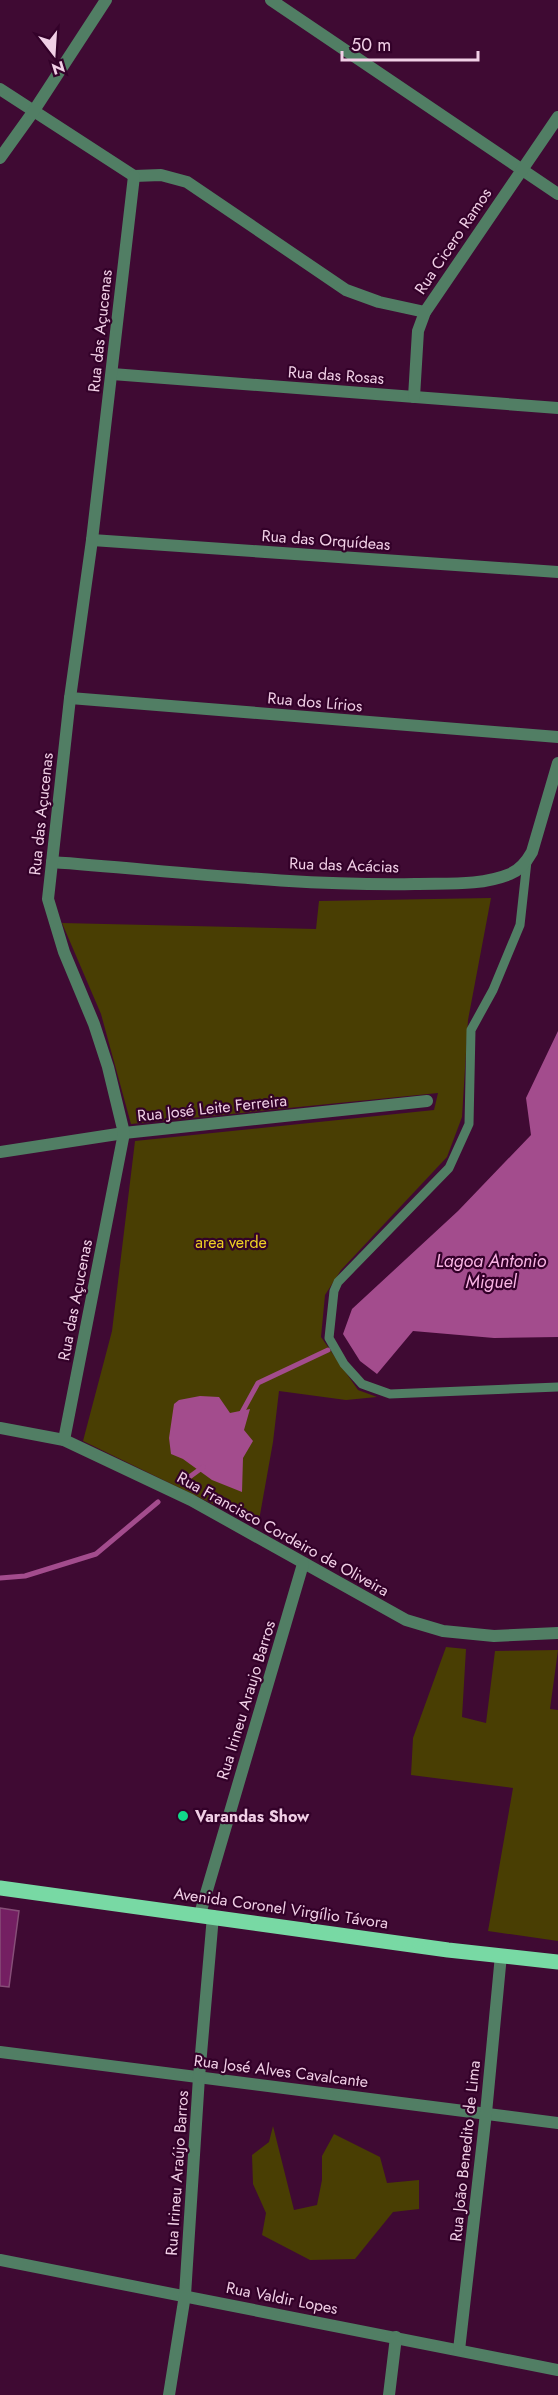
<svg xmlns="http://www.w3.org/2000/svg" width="558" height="2395" viewBox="0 0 558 2395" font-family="Jost,sans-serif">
<rect width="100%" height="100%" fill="#3f0a33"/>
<g fill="#493e03">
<polygon points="491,898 468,1020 462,1117 447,1157 341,1270 325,1295 321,1337 358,1390 377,1397 346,1400 279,1391 273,1442 258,1526 83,1441 112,1331 135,1141 434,1110 438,1093 131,1124 101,1014 62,923 316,929 319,901"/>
<polygon points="446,1647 466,1649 462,1717 486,1723 495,1651 558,1650 550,1709 558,1710 558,1941 488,1931 513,1788 411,1775 413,1738"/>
<polygon points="273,2126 294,2210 317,2205 322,2180 322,2156 334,2134 380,2157 387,2183 419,2180 419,2209 393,2212 355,2259 310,2260 262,2235 266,2213 253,2184 252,2155 269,2142"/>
</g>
<g fill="#a34c8d">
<polygon points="558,1031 558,1337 494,1338 413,1331 377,1374 360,1361 343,1334 352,1309 458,1211 531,1135 526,1098"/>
<polygon points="200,1396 219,1397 230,1413 250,1409 244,1430 253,1441 243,1458 242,1492 212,1480 183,1459 171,1454 169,1438 174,1404 179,1400"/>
</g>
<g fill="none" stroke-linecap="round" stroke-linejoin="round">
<g stroke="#a34c8d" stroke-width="5">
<polyline points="241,1414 258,1383 328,1350"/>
<polyline points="184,1481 203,1467"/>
<polyline points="0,1578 25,1576 96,1554 158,1502"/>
</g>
</g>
<polygon fill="#741f62" stroke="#874e78" stroke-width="1.5" points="0,1908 19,1911 9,1987 0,1986"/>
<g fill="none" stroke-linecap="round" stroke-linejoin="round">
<polyline stroke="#517e64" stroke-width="9" points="527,861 520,925 493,990 471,1030 469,1124 449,1168 338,1282 334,1291 329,1338 344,1364 362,1384 390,1394 558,1387"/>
<g stroke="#517e64" stroke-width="12">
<polyline points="271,0 558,194"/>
<polyline points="0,89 134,176 161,175 187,182 346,290 379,302 425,312"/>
<polyline points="0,158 33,112 106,0"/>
<polyline points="112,374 558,408"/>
<polyline points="414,397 418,331 425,312 558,117"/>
<polyline points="92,540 558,572"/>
<polyline points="70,698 558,737"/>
<path d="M52 862C173 871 294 886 415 884 446 883 481 886 510 874 520 870 527 861 532 852L558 763"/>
<polyline points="0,1152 124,1133 427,1101"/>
<polyline points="0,1428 64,1440 191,1500 406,1620 443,1631 494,1636 558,1633"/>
<polyline points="64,1440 124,1133 108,1067 94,1024 64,952 48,899 70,698 92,540 134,176"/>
<polyline points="200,1914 303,1564"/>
<polyline points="0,2052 558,2123"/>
<polyline points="0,2260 558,2370"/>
<polyline points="459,2350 486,2113 501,1955"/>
<polyline points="169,2395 185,2295 199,2077 213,1916"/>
<polyline points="389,2395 396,2337"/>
</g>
<polyline stroke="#78d9a4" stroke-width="15" points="0,1888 448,1950 558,1962"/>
</g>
<circle fill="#11d98a" stroke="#330129" stroke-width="2" cx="183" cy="1816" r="6"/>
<g text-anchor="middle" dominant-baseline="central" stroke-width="4.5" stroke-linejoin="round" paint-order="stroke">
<g font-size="16" fill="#f1cfe6" stroke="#330129">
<text transform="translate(453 241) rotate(-56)">Rua Cicero Ramos</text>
<text transform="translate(100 331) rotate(-84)">Rua das Açucenas</text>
<text transform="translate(336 375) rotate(4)">Rua das Rosas</text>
<text transform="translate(326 540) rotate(4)">Rua das Orquídeas</text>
<text transform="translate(315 702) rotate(5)">Rua dos Lírios</text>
<text transform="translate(41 814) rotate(-84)">Rua das Açucenas</text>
<text transform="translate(344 865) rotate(2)">Rua das Acácias</text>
<text transform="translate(212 1108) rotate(-6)">Rua José Leite Ferreira</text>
<text transform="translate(75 1300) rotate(-79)">Rua das Açucenas</text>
<text transform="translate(283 1534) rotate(29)">Rua Francisco Cordeiro de Oliveira</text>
<text transform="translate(246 1700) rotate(-73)">Rua Irineu Araujo Barros</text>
<text transform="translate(281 1908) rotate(8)">Avenida Coronel Virgílio Távora</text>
<text transform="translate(281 2071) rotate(7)">Rua José Alves Cavalcante</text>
<text transform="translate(465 2151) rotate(-84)">Rua João Benedito de Lima</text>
<text transform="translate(177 2173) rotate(-86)">Rua Irineu Araújo Barros</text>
<text transform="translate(282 2298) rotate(11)">Rua Valdir Lopes</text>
</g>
<g font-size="16" fill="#eed023" stroke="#330129">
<text x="231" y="1242">area verde</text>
</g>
<g font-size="16" font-weight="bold" fill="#f1cfe6" stroke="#330129" text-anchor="start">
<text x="195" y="1816">Varandas Show</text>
</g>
<g font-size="18" font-style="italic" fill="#f9b3e4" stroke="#330129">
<text x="491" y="1261">Lagoa Antonio<tspan x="491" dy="21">Miguel</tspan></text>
</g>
</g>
<g transform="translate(54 54) rotate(163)" stroke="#330129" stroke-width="4.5" paint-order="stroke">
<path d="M0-4.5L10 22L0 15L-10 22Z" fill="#f1cfe6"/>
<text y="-9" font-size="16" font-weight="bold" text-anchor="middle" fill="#f1cfe6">N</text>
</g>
<path d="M342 51v9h136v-9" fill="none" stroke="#f1cfe6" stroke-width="3"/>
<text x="351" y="51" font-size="18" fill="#f1cfe6" stroke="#330129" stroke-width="4.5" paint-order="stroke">50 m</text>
</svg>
